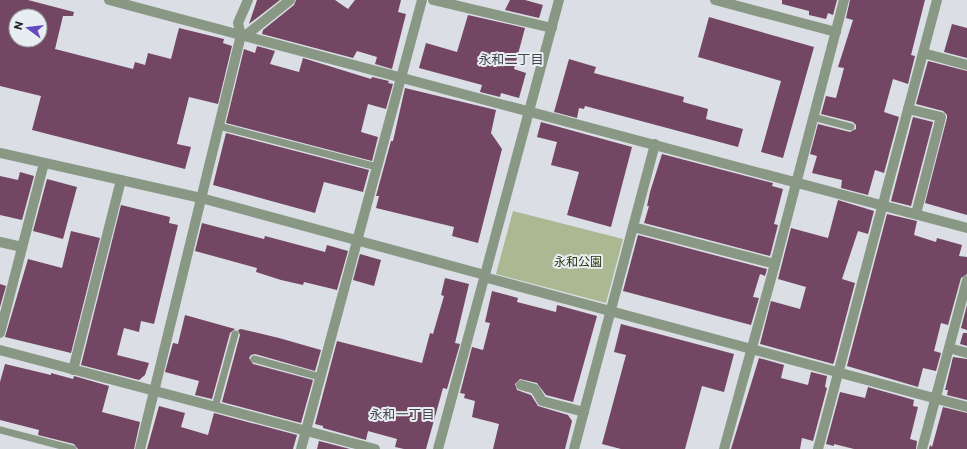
<svg xmlns="http://www.w3.org/2000/svg" width="967" height="449" viewBox="0 0 967 449" font-family="Commissioner,'Noto Sans JP',sans-serif">
<rect width="100%" height="100%" fill="#dbdfe5"/>
<polygon fill="#aab991" points="513,211 623,239 606,303 496,274"/>
<g fill="#734763" fill-rule="evenodd">
<path d="M0 0H28L74 12 73 16H63L55 49 133 69 135 62 145 65 148 53 171 59 179 28 224 39 223 43 232 46 218 104 189 97 177 144 191 147 185 169 32 130 41 96 0 86ZM16 16H40V40H16Z"/>
<polygon points="257,0 280,0 249,24"/>
<polygon points="296,0 335,0 348,9 355,0 401,0 398,12 406,14 392,69 375,64 377,57 357,51 353,58 262,34 263,30 294,5"/>
<polygon points="510,0 525,0 543,5 539,18 505,10"/>
<polygon points="782,0 837,0 833,15 828,13 826,19 809,15 809,11 782,4"/>
<polygon points="850,0 925,0 911,55 915,56 908,84 893,79 884,112 899,117 884,173 875,170 868,195 841,188 842,180 812,173 817,156 810,154 818,124 850,132 856,129 856,125 853,122 821,114 826,96 836,98 844,68 838,67 853,20 846,18"/>
<polygon points="468,15 525,28 514,69 526,73 519,98 501,93 500,97 480,92 482,85 419,68 426,43 457,52"/>
<polygon points="709,17 814,47 783,158 761,152 781,81 698,57"/>
<polygon points="952,24 967,28 967,58 944,52"/>
<polygon points="257,46 275,51 270,64 299,72 303,58 371,79 372,77 389,81 388,83 393,84 386,109 368,104 361,132 378,137 372,161 226,123 244,49 255,53"/>
<polygon points="569,59 596,67 594,73 684,97 683,102 708,109 706,119 743,129 738,147 585,106 584,109 579,108 577,118 554,112"/>
<polygon points="928,61 967,71 967,215 925,203 947,118 947,115 943,111 916,104"/>
<polygon points="405,88 496,110 491,133 502,149 478,243 452,236 454,227 376,208 379,196 376,196 391,141 393,141"/>
<polygon points="913,117 933,122 911,206 891,201"/>
<polygon points="541,122 632,147 611,227 567,215 579,172 551,165 557,142 537,137"/>
<polygon points="226,133 369,170 363,192 324,182 315,213 213,185"/>
<polygon points="662,154 773,183 772,186 783,189 774,224 778,225 770,256 644,223 649,206 647,206 650,192"/>
<polygon points="20,172 34,176 22,220 0,215 0,176 18,180"/>
<polygon points="47,179 77,187 63,239 33,231"/>
<polygon points="838,200 874,211 868,234 858,231 842,279 855,283 834,362 833,364 760,344 771,301 800,309 806,287 778,279 791,228 828,238"/>
<polygon points="121,205 170,217 169,223 178,225 154,324 141,321 139,332 124,328 117,355 149,363 145,375 139,380 81,365"/>
<polygon points="887,214 917,221 914,235 936,242 937,238 962,245 959,256 967,257 967,274 961,278 948,325 941,323 934,351 941,353 936,371 923,368 918,387 847,366"/>
<polygon points="202,223 264,239 265,236 325,252 327,245 348,251 337,290 304,282 303,285 281,280 256,272 257,268 195,251"/>
<polygon points="71,231 100,238 71,353 5,337 28,259 62,268"/>
<polygon points="638,235 767,269 765,276 760,274 753,297 759,298 751,325 623,291"/>
<polygon points="360,254 381,260 374,286 353,280"/>
<polygon points="445,278 469,284 455,343 460,344 447,389 443,388 426,449 404,449 395,447 397,439 368,431 366,440 323,428 323,426 315,424 337,341 422,363 430,333 433,334 444,296 441,295"/>
<polygon points="0,284 6,286 0,307"/>
<polygon points="492,291 518,298 517,302 556,312 557,305 597,316 573,402 546,395 537,383 520,379 515,384 517,390 531,395 538,406 568,415 572,421 565,449 493,449 499,424 472,417 475,401 464,398 465,394 460,393 472,347 483,350 490,323 485,322"/>
<polygon points="967,305 967,330 961,328"/>
<polygon points="185,315 235,329 230,333 212,399 195,395 199,381 165,372 173,343 178,344"/>
<polygon points="621,324 734,354 724,392 702,386 685,449 621,449 602,444 626,355 614,352"/>
<polygon points="241,329 279,338 321,350 315,371 255,354 251,355 249,358 253,364 313,380 301,423 222,402 240,335 238,330"/>
<polygon points="963,333 967,333 967,346 960,344"/>
<polygon points="953,357 967,359 967,400 947,395 948,390 945,390"/>
<polygon points="759,358 784,365 781,378 808,385 811,372 827,376 825,387 827,388 813,441 802,438 800,449 731,449"/>
<polygon points="5,364 51,375 51,373 73,379 74,376 109,386 102,412 140,422 134,449 78,449 74,444 38,435 39,430 0,420 0,382"/>
<polygon points="868,387 914,400 913,406 918,407 910,439 917,441 916,449 854,449 834,444 834,446 826,444 840,392 865,398"/>
<polygon points="159,406 185,413 181,427 208,435 214,413 297,435 293,449 147,449"/>
<polygon points="943,407 967,413 967,449 929,449 930,445 932,447"/>
<polygon points="319,441 350,449 317,449"/>
</g>
<g fill="none" stroke-linecap="round" stroke-linejoin="round">
<g stroke="#899885" stroke-width="7">
<polyline points="813,117 851,127"/>
<polyline points="219,126 377,167"/>
<polyline points="254,359 320,377"/>
<polyline points="215,407 235,334"/>
<polyline points="0,430 73,449"/>
</g>
<g stroke="#899885" stroke-width="10">
<polyline points="109,0 967,228"/>
<polyline points="433,0 552,28"/>
<polyline points="715,0 836,32"/>
<polyline points="245,36 290,0"/>
<polyline points="923,53 967,65"/>
<polyline points="908,109 941,117 916,214"/>
<polyline points="633,227 775,264"/>
<polyline points="0,242 22,247"/>
<polyline points="484,277 967,407"/>
<polyline points="0,333 44,163"/>
<polyline points="949,348 967,353"/>
<polyline points="0,350 375,449"/>
<polyline points="73,370 121,180"/>
<polyline points="521,385 535,389 542,401 584,412"/>
<polyline points="140,449 241,35 238,23 248,0"/>
<polyline points="301,449 422,0"/>
<polyline points="438,449 559,0"/>
<polyline points="574,449 655,144"/>
<polyline points="724,449 775,264 844,0"/>
<polyline points="818,449 937,0"/>
<polyline points="922,449 967,280"/>
</g>
<polyline stroke="#899885" stroke-width="10" points="0,153 201,198 485,275"/>
</g>
<g text-anchor="middle" dominant-baseline="central" stroke-width="4" stroke-linejoin="round" paint-order="stroke">
<g font-size="12" fill="#29350f" stroke="#e8edf2">
<text x="578" y="261">永和公園</text>
</g>
<g font-size="13" fill="#44474c" stroke="#e8edf2">
<text x="511" y="59">永和二丁目</text>
<text x="402" y="414">永和一丁目</text>
</g>
</g>
<g transform="translate(28 28) rotate(285)"><circle r="19" fill="#e8edf2" stroke="#989ca0"/>
<path d="M0-3L7 15L0 10L-7 15Z" fill="#6549c2"/>
<text y="-6" font-size="11" font-weight="bold" text-anchor="middle" fill="#202224">N</text>
</g>
</svg>
